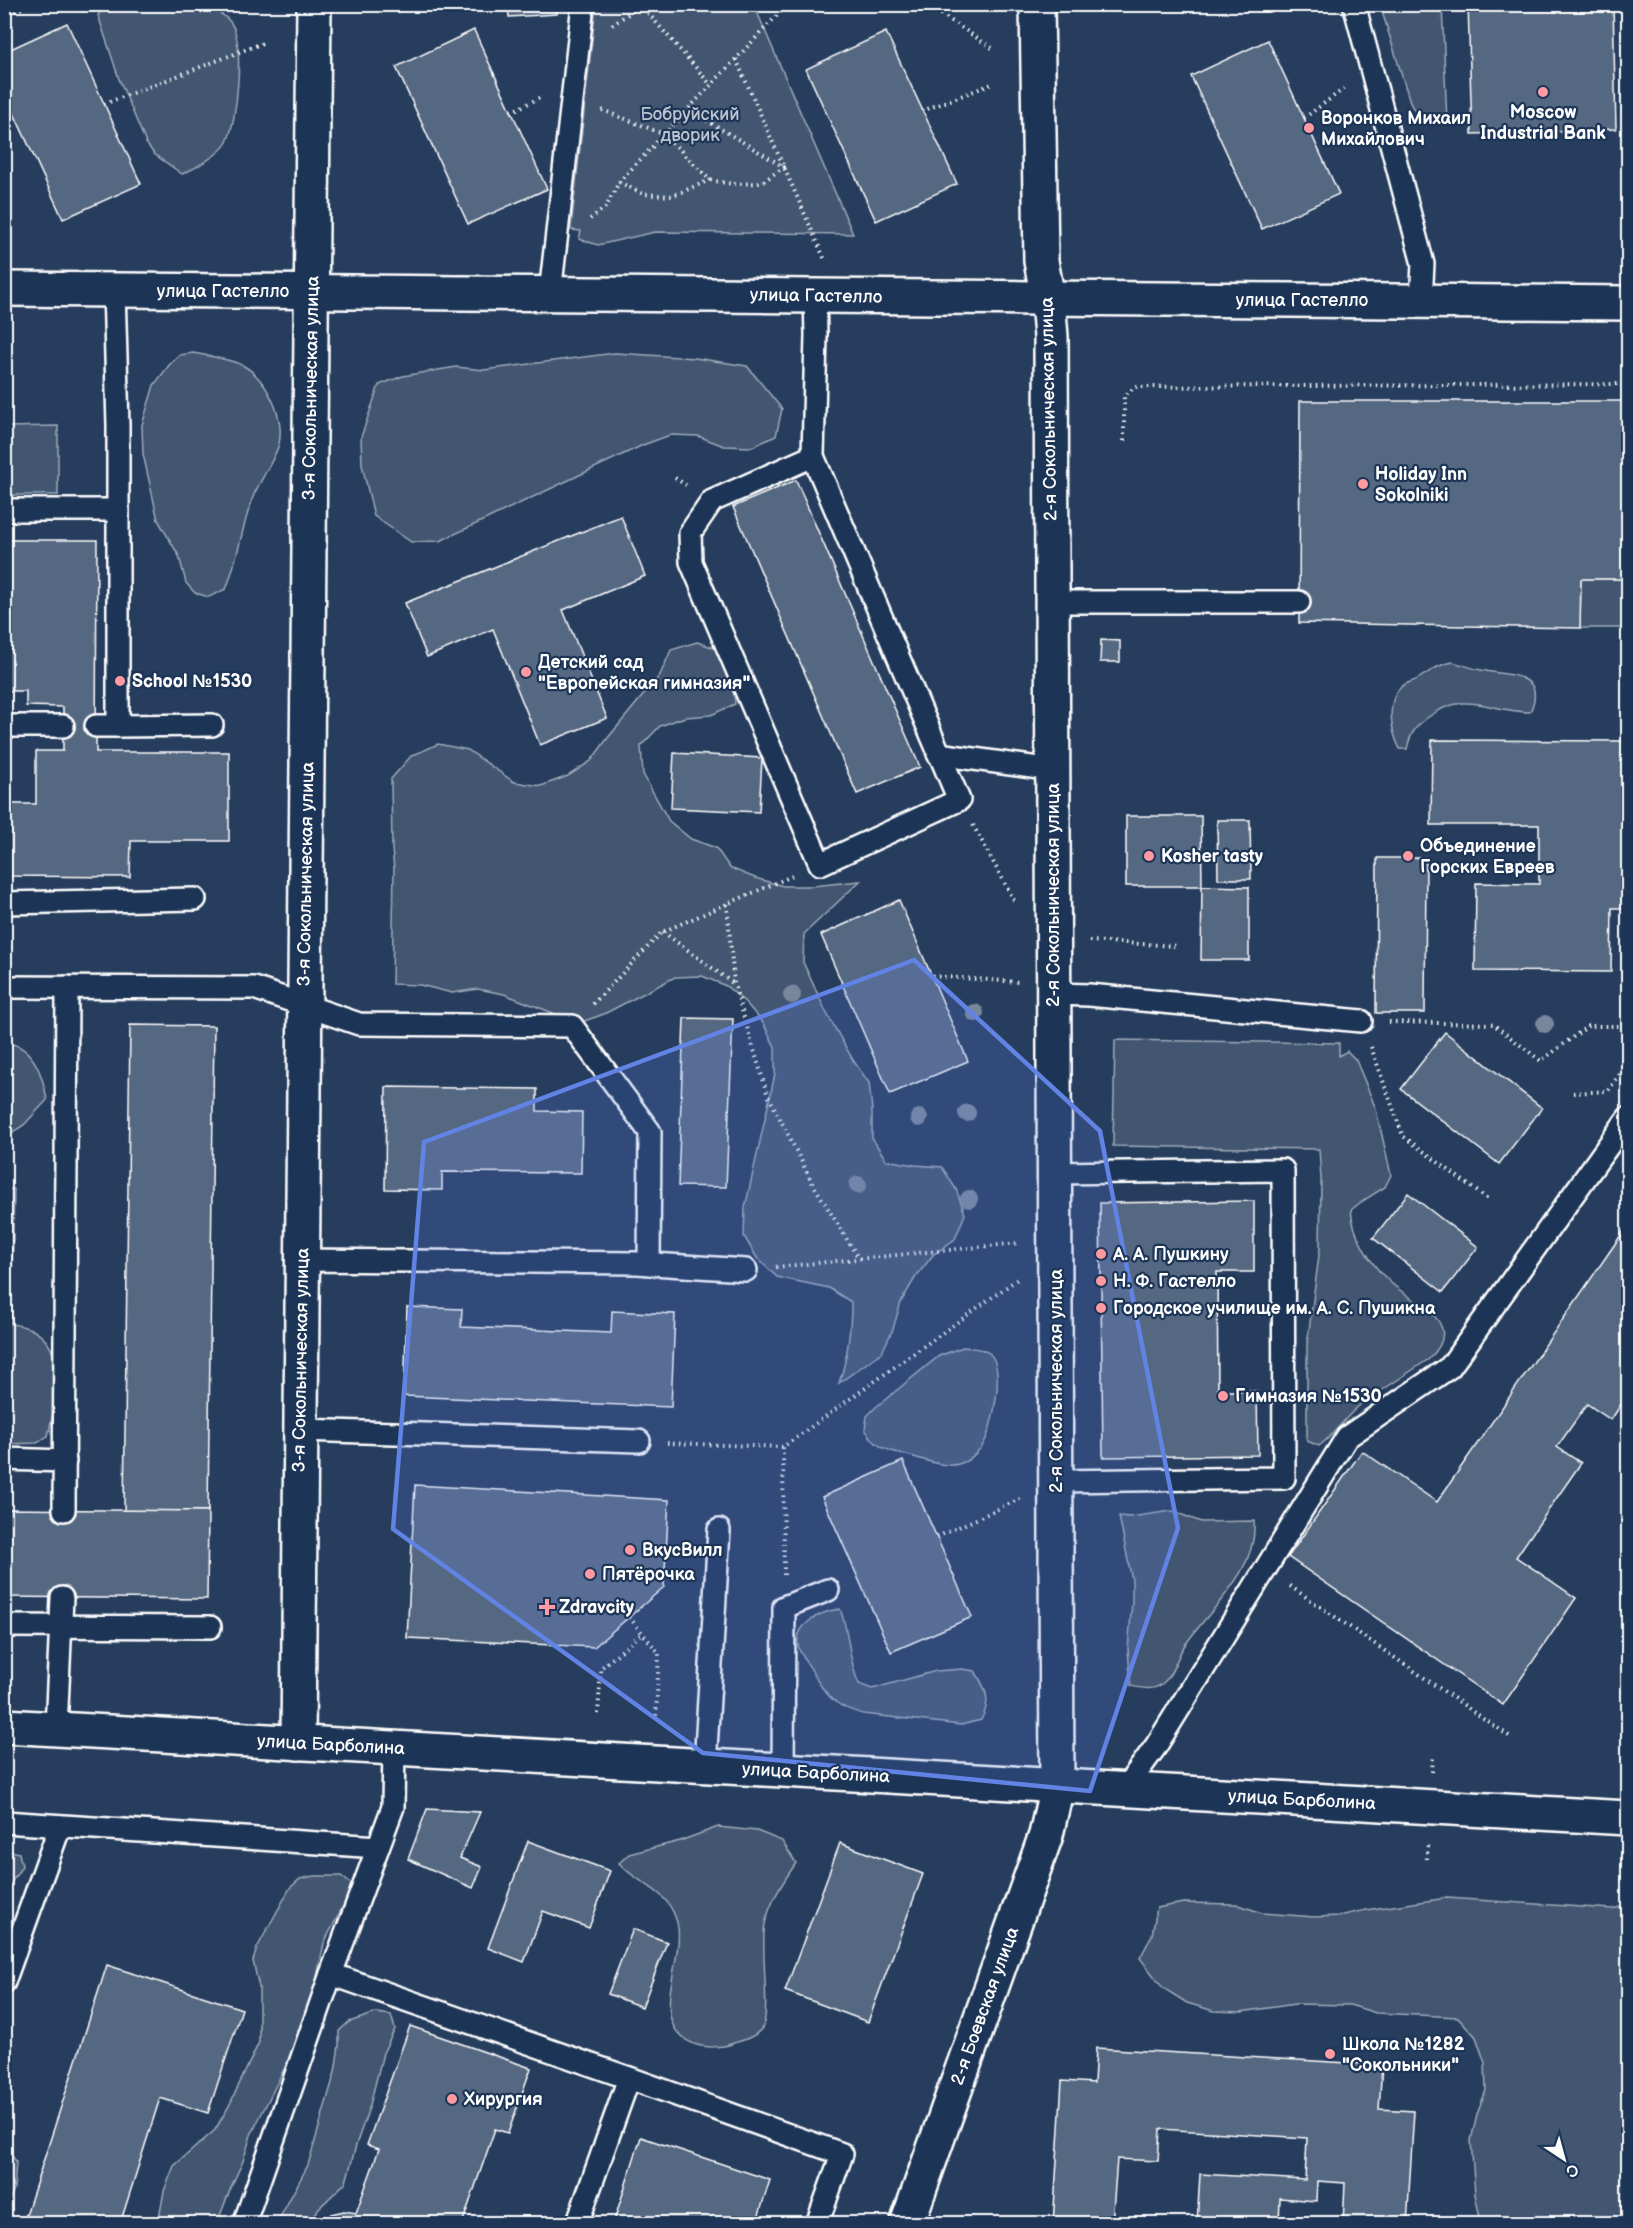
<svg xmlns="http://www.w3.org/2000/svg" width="1633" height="2228" viewBox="0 0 1633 2228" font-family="'Balsamiq Sans',sans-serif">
<rect width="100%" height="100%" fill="#263d5e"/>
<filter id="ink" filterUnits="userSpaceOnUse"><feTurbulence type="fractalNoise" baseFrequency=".0167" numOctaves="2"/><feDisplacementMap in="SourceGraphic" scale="12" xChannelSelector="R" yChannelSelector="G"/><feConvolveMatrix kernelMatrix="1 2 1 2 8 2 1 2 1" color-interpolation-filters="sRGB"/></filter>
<g filter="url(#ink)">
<g fill="#425672" stroke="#a0aab8" stroke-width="1.5">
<path d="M199 4C210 9 224 13 231 23 245 42 237 121 227 142 221 154 194 169 182 174L154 154 146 143 119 79 98 15 107 5H115Z"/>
<polygon points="596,5 754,5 853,234 655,232 598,245 579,239 581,231 571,230 571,228"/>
<polygon points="1380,5 1442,5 1447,123 1423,123 1411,105"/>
<path d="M193 353C209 356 227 358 242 365 267 377 287 421 278 447 272 464 260 480 253 497 242 526 238 559 226 589L209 597 195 593 186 583 179 556 158 520 143 454 142 425 154 385 170 364 180 355Z"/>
<polygon points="615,353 695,358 747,366 782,409 776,436 752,447 724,446 698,436 670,435 643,445 440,541 411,542 374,516 362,465 361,437 379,385 403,376 456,367 484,370"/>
<polygon points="58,426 58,495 5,495 5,427"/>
<polygon points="1581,579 1628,579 1628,628 1580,628"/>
<path d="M697 642 724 651 733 677 735 704 711 715 685 717 660 726 641 746 643 774 669 821 691 839 716 848 730 868 755 878 783 886H812L860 881 804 934 803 962 826 1012 853 1060 869 1083 872 1110V1138L886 1160 915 1165 942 1167 956 1189 965 1214 955 1239 933 1255 915 1278 901 1302 893 1329 882 1352 839 1383C848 1356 851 1331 851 1302L829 1288 777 1277 757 1258 744 1236 745 1208 775 1074V1047L763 1023 746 1003 726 986 702 976 675 977 604 1014 579 1023 504 994 478 989 452 993 420 985 392 984 394 869 392 849 391 779 411 756 438 744 468 750 514 782 541 786 568 776 591 761 607 739 660 675 671 650Z"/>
<path d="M1453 662C1463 665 1472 668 1481 670 1508 676 1548 672 1530 712 1488 712 1468 688 1427 718 1415 727 1410 734 1407 749H1400C1391 731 1385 701 1402 686 1407 682 1414 682 1419 678 1433 670 1437 665 1453 662Z"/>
<path d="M1115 1040 1339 1043V1056L1347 1051 1356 1060 1376 1109 1391 1175 1385 1187 1361 1202 1351 1210C1353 1236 1371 1265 1390 1282 1414 1305 1468 1321 1429 1359L1360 1405C1345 1417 1335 1434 1319 1446L1307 1441V1345L1320 1248 1321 1179 1319 1149 1113 1146Z"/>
<path d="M5 1043C33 1044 43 1076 47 1100L24 1125 5 1137Z"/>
<path d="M5 1189H14L11 1324C73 1331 57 1394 48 1436L37 1443 5 1444Z"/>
<path d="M963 1347C971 1348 983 1348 989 1353 1006 1367 993 1426 984 1443 981 1449 971 1459 964 1462 948 1470 926 1460 910 1456 888 1450 877 1450 865 1429L867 1416 876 1407 939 1356Z"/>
<path d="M1172 1511 1201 1522 1254 1521C1258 1572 1209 1609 1183 1648 1176 1659 1173 1675 1162 1684 1153 1691 1141 1688 1131 1686L1128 1650 1132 1602V1580L1119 1516 1130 1517Z"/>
<path d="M840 1609C850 1633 848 1661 859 1684L872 1689 936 1671 962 1669 975 1671C986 1689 992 1700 981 1720L961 1725 863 1714C853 1711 845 1709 837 1703 825 1694 818 1682 811 1669 807 1663 802 1656 799 1649 791 1625 822 1611 840 1609Z"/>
<path d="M718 1827 757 1831 782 1841 796 1863C783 1882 770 1902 765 1924 760 1947 771 2016 762 2028 755 2037 744 2040 734 2043 723 2048 705 2048 694 2044 643 2024 689 1956 676 1919 666 1888 638 1885 619 1863L629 1854 680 1841Z"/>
<polygon points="5,1850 19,1853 22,1866 7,1889 5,1904"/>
<polygon points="314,1876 341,1876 351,1884 350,1897 342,1908 324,1943 310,2010 295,2047 251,2135 243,2161 232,2185 217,2223 158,2224 164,2191 174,2166 215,2130 229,2106 259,2042 259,1987 253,1961 257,1948 290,1888 300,1879"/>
<polygon points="1447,1898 1612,1909 1628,1905 1628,2223 1481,2223 1475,2194 1471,2140 1477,2115 1486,2090 1485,2063 1476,2037 1458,2017 1376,2013 1350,2005 1295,2004 1241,2012 1214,2011 1187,2003 1163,1988 1140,1958 1152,1935 1157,1908 1183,1903 1236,1904 1262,1913 1314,1917 1339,1916 1366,1910"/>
<polygon points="376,2013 391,2015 395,2029 383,2053 370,2105 357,2142 346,2182 318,2209 312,2223 277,2223 308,2165 335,2072 339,2045 339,2031 349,2022"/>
<polygon points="5,2147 16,2161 14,2189 5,2211"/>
</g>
<g fill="#556781" stroke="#fff" stroke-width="1.5">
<polygon points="508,4 557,4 557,14 509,17"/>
<polygon points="1468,4 1613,4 1616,129 1472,134"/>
<polygon points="67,23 141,184 63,219 4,92 4,52"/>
<polygon points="474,30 547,189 468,224 396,67"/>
<polygon points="886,32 957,184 876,221 806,69"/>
<polygon points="1268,40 1339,194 1262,229 1191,76"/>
<polygon points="1300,401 1628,401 1628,579 1581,579 1580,628 1299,623"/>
<polygon points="796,480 920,767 857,794 733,507"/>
<polygon points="621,516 645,576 563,610 607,718 540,745 493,629 427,657 405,603"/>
<polygon points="4,540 97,540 96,752 229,752 229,841 131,841 130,877 4,876 4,804 36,804 36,751 63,751 63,707 26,706 26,691 4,691"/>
<polygon points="1101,640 1120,641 1120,662 1100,662"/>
<polygon points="1432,740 1628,741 1628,908 1612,908 1611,972 1475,971 1476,883 1539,884 1539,825 1431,825"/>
<polygon points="674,753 762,758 759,812 671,808"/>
<polygon points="1126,816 1201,816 1202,886 1126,886"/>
<polygon points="1217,820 1250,820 1251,879 1218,879"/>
<polygon points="1377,858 1426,858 1425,1013 1376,1013"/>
<polygon points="1202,886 1249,887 1249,960 1201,960"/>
<polygon points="899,900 968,1061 890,1094 821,935"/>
<polygon points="684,1018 733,1019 726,1187 678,1186"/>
<polygon points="130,1025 214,1026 208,1511 124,1511"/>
<polygon points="1445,1032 1542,1108 1499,1164 1401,1089"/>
<polygon points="386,1087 537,1089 537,1111 582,1112 581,1173 442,1172 442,1190 385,1189"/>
<polygon points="1408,1193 1478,1247 1443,1292 1373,1238"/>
<polygon points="1254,1201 1254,1272 1217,1272 1218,1391 1257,1391 1258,1455 1103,1457 1100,1203"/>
<polygon points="1628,1225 1628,1394 1611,1420 1587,1404 1557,1447 1581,1463 1516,1557 1576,1598 1503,1705 1288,1557 1362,1451 1437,1502"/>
<polygon points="407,1307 462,1309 461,1327 611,1333 612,1311 675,1314 671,1407 404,1396"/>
<polygon points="903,1461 972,1617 891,1652 822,1497"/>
<polygon points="415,1485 669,1500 664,1587 594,1647 407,1638"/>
<polygon points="4,1509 208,1511 207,1599 4,1597"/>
<polygon points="427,1809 480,1812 460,1858 482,1867 473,1888 408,1859"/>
<polygon points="528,1841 610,1871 589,1928 543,1911 524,1962 488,1948"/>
<polygon points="840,1843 923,1874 868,2022 785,1991"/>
<polygon points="633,1929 667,1942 642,2007 608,1994"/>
<polygon points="107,1965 242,2009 208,2113 160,2098 120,2224 23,2224"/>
<polygon points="410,2026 531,2068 508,2133 495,2129 462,2224 320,2224 331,2214 344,2211 356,2213 379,2149 367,2145"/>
<polygon points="1096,2048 1382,2065 1379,2109 1414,2111 1407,2224 1343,2224 1345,2183 1317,2181 1316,2201 1280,2198 1279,2224 1197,2224 1200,2174 1305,2180 1307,2138 1160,2129 1158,2161 1117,2159 1112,2224 1053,2224 1062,2081 1094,2083"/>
<polygon points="641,2137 770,2180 756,2224 613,2224"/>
</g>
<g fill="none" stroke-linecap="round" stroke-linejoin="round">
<defs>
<g id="service">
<polyline points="1354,4 1423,264 1421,301"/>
<polyline points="114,290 118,425 118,726 212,725"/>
<polyline points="550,294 583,4"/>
<polyline points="813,456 712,501 690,533 691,562 820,864 959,800 813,456 816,335 815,296"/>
<polyline points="4,510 118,510"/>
<polyline points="1052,602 1299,602"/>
<polyline points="4,726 63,726"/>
<polyline points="96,726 118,726"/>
<polyline points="938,754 1053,770"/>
<polyline points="4,903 195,899"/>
<polyline points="4,987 254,988 359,1024 572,1026 650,1132 649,1264"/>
<polyline points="1054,994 1089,995 1361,1021"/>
<polyline points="1054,1173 1283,1170 1284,1478 1056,1481"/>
<polyline points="302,1260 637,1263 746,1270"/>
<polyline points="301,1430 639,1441"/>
<polyline points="4,1459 65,1461"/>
<polyline points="64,1510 67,987"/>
<polyline points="4,1626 210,1627"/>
<polyline points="56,1729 62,1598"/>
<polyline points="705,1766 719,1530"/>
<polyline points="783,1770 784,1607 828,1590"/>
<polyline points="1124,1790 1156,1746 1347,1437 1450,1367 1628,1118"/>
<polyline points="4,1822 378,1847"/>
<polyline points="331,1974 629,2078"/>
<polyline points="4,1982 60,1826"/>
<polyline points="244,2224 331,1974 393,1807 394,1749"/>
<polyline points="577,2224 629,2078 842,2154 817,2224"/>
</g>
<g id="minor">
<polyline points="4,289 1628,303"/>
<polyline points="4,1726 1628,1818"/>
<polyline points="298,1743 314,4"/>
<polyline points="907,2224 1046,1835 1057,1786 1051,337 1048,299 1041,261 1037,4"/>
</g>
</defs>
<use href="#service" stroke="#fff" stroke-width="26"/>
<use href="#minor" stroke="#fff" stroke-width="38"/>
<g stroke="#fff" stroke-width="4" stroke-dasharray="1.5 4.5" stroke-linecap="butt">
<polyline points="640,4 711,85"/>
<polyline points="926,4 992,48"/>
<polyline points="4,17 30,4"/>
<polyline points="612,25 641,5"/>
<polyline points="736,59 825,260"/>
<polyline points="104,104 263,43"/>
<polyline points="602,110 664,134 710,180 732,184 761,183 784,167 688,109"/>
<polyline points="922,111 992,84"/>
<polyline points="511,112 543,96"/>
<polyline points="1304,118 1345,88"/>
<polyline points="619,182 643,194 672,196 710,180"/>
<polyline points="590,219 606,207 619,182 788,4"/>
<polyline points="1124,441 1124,396 1135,387 1628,384"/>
<polyline points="675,478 686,485"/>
<polyline points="973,825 1015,902"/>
<polyline points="727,904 734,984 767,1093 813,1184 859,1259"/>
<polyline points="663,932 734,984"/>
<polyline points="1089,941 1177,946"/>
<polyline points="932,976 1018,982"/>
<polyline points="593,1004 662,932 792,876"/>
<polyline points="1389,1022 1493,1024 1541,1061 1588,1026 1628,1026"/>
<polyline points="1371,1047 1403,1136 1490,1201"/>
<polyline points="1573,1093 1608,1091 1628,1062"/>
<polyline points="776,1267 1019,1243"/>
<polyline points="667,1443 783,1447"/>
<polyline points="937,1537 1020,1499"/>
<polyline points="784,1575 783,1447 1019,1278"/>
<polyline points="1290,1586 1512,1738"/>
<polyline points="629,1617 659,1653 656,1717"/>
<polyline points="598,1714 601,1668 642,1633"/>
<polyline points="1432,1772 1433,1757"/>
<polyline points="1427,1859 1428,1843"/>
</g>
<use href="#service" stroke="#1d3557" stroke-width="21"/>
<use href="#minor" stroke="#1d3557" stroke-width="33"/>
</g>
<g fill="#79879c">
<circle cx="792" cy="995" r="9"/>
<circle cx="975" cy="1013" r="9"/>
<circle cx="1545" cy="1024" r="9"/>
<circle cx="967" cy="1113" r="9"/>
<circle cx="919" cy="1118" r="9"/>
<circle cx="858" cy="1185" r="9"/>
<circle cx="969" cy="1199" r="9"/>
</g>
</g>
<path fill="#6183e4" fill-opacity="0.2" stroke="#6183e4" stroke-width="4.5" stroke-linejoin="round" d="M914 960 1100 1131 1178 1528 1090 1791 703 1753 393 1529 424 1142Z"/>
<g fill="#ff9aa2" stroke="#1d3557" stroke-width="2">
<circle cx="1543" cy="92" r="6"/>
<circle cx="1309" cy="128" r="6"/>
<circle cx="1363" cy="484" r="6"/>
<circle cx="526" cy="672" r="6"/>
<circle cx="120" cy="681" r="6"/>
<circle cx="1149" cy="856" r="6"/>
<circle cx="1408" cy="856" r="6"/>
<circle cx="1101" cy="1254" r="6"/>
<circle cx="1101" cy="1281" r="6"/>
<circle cx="1101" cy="1308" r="6"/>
<circle cx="1223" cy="1396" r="6"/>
<circle cx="630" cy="1550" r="6"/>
<circle cx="590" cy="1574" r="6"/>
<path d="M544 1598h6v6h6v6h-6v6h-6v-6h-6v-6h6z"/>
<circle cx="1330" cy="2054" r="6"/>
<circle cx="452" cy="2099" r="6"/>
</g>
<g text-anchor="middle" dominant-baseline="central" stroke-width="4.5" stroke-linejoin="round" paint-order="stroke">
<g font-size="18" font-weight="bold" fill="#fff" stroke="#1d3557" text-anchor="start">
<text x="1543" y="112" text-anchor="middle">Moscow<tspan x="1543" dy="21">Industrial Bank</tspan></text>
<text x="1321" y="118">Воронков Михаил<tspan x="1321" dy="21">Михайлович</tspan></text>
<text x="1375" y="474">Holiday Inn<tspan x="1375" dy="21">Sokolniki</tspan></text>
<text x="538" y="662">Детский сад<tspan x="538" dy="21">"Европейская гимназия"</tspan></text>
<text x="132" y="681">School №1530</text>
<text x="1420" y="846">Объединение<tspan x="1420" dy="21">Горских Евреев</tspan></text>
<text x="1161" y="856">Kosher tasty</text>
<text x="1113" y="1254">А. А. Пушкину</text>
<text x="1113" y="1281">Н. Ф. Гастелло</text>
<text x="1113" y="1308">Городское училище им. А. С. Пушикна</text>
<text x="1235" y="1396">Гимназия №1530</text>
<text x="642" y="1550">ВкусВилл</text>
<text x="602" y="1574">Пятёрочка</text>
<text x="559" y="1607">Zdravcity</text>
<text x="1342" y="2044">Школа №1282<tspan x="1342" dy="21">"Сокольники"</tspan></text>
<text x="464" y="2099">Хирургия</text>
</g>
<g font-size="18" fill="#bdc4ce" stroke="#1d3557">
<text x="690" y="114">Бобруйский<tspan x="690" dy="21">дворик</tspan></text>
</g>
<g font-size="18" fill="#fff" stroke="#1d3557">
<text x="223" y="291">улица Гастелло</text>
<text transform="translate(816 296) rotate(1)">улица Гастелло</text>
<text x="1302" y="300">улица Гастелло</text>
<text transform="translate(311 388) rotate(-89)">3-я Сокольническая улица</text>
<text transform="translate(1049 409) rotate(-91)">2-я Сокольническая улица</text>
<text transform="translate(306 874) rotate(-89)">3-я Сокольническая улица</text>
<text transform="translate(1053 895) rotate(-90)">2-я Сокольническая улица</text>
<text transform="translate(301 1360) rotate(-89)">3-я Сокольническая улица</text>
<text transform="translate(1056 1381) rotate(-90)">2-я Сокольническая улица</text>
<text transform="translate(331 1745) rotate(3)">улица Барболина</text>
<text transform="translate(816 1773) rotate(3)">улица Барболина</text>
<text transform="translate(1302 1800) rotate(3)">улица Барболина</text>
<text transform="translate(985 2006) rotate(-70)">2-я Боевская улица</text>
</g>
</g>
<rect width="1633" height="2228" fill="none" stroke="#1d3557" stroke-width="24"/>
<rect x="12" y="12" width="1609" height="2204" fill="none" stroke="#fff" stroke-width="2" filter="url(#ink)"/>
<g transform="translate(1564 2159) rotate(144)" stroke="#1d3557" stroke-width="4.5" paint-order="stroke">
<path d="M0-4.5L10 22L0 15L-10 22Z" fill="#ffffff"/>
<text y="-9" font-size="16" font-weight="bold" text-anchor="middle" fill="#ffffff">С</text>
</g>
</svg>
